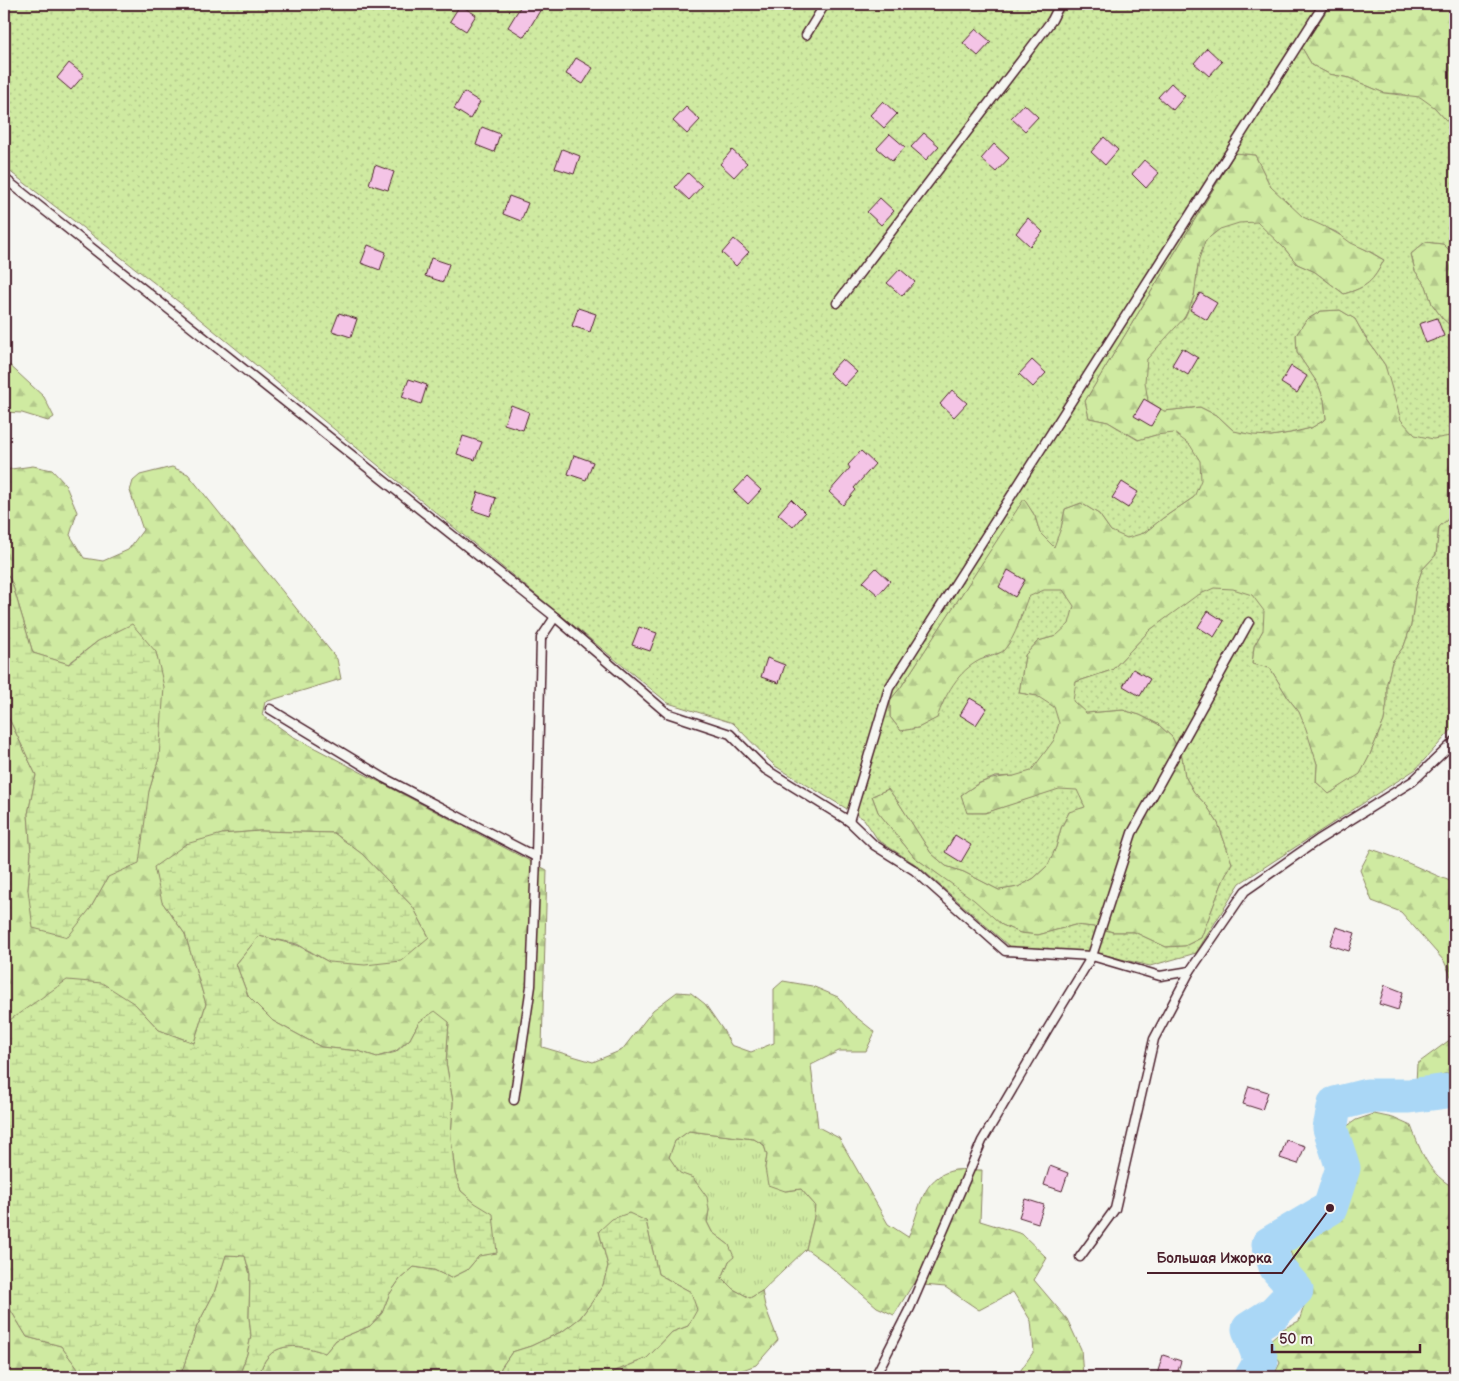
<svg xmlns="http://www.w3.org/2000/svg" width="1459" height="1381" viewBox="0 0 1459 1381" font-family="'Balsamiq Sans',sans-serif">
<defs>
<pattern id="grass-tufts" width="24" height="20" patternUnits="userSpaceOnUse" patternTransform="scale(1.25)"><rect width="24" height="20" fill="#cfeaa1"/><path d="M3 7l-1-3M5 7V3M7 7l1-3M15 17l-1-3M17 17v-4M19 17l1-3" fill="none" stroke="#b3c88b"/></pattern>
<pattern id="forest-firs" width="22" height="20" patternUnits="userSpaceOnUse" patternTransform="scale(1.25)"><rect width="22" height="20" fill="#cfeaa1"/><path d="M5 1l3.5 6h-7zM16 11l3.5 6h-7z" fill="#b3c88b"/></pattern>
<pattern id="wetland-marsh" width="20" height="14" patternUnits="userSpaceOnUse" patternTransform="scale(1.25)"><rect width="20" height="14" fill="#cfeaa1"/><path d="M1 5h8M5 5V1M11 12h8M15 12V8" fill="none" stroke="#b3c88b"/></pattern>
<pattern id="garden-dots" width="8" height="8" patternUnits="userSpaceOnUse" patternTransform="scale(1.25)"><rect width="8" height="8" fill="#cfeaa1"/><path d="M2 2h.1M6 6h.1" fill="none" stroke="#b3c88b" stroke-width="1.8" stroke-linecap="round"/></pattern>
</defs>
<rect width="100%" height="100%" fill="#f6f6f2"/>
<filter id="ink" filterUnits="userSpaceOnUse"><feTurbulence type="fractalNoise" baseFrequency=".02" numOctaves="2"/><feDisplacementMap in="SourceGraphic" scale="10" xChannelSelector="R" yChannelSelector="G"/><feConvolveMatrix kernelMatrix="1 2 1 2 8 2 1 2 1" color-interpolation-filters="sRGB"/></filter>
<g filter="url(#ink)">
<polygon fill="url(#grass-tufts)" stroke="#8c8466" points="689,1131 754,1139 764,1145 767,1155 765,1168 785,1191 801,1189 815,1205 814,1217 806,1249 762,1291 750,1298 733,1289 722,1278 729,1261 729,1245 712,1232 707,1222 709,1210 693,1178 680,1174 669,1157 675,1141"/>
<g fill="url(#forest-firs)" stroke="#8c8466">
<polygon points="1331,4 1455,4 1455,130 1434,107 1402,94 1384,93 1349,78 1329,74 1312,65 1302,48"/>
<path d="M1235 153 1255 155 1271 187 1320 224 1384 260C1373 282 1367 287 1344 294L1315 272 1297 264 1284 248 1257 223C1218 229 1204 227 1197 272 1196 281 1196 290 1193 299 1185 324 1165 341 1147 359L1164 411 1200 407 1218 416 1234 431 1271 436 1290 433 1311 428 1326 419 1324 400 1318 384 1297 353 1296 335 1306 320 1321 311 1340 310 1355 319 1364 335 1385 365 1392 383 1450 436 1455 432V513L1439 527 1436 555 1422 570 1416 588 1411 626 1404 646 1392 662 1387 683V703L1384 721 1369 757 1361 774 1329 794 1316 782 1317 764 1299 712 1288 698 1270 668 1252 664 1254 646 1263 630 1165 620 1150 630 1112 670 1076 682 1086 713 1123 710 1140 715 1158 724 1172 737 1182 756 1185 776 1194 792 1207 806 1218 823 1232 863 1223 881 1201 938 1185 946 1166 947 1134 932H1113L1093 927 1075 925 1038 935 1020 933 1002 925 959 890 914 857 878 812 872 796 888 789 899 803 931 853 946 866 964 872 999 890 1018 887 1034 878 1048 865 1056 847 1061 828 1069 812 1059 790 985 813H966L961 795C980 781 989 778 1014 776L1037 696 1019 693 1025 655 1038 641 1056 636 1021 614 1015 636 1003 652 985 657 944 700 938 718 918 728 901 731 890 717V700L901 687 1024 498 1035 516 1040 533 1061 528 1065 509 1081 503 1099 514 1111 531 1144 533 1163 518 1194 497 1156 435 1139 440 1108 422 1089 418 1085 401Z"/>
<polygon points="1425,242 1443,244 1455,256 1455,330 1442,318 1432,304 1426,286 1415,271 1411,254"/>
<polygon points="4,360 44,397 54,417 48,421 22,413 4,412"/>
<path d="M33 466 52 470 65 484 77 512 70 535 84 558 103 561 128 550 143 530 130 491 133 481 140 475 172 467 188 474 337 659 341 679 265 702 262 715 292 736 547 870 542 1047 593 1062 622 1050 653 1010 677 992 691 993 705 1004 723 1030 731 1045 751 1052 774 1043V989L783 981 812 986 838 997 851 1013 875 1032 866 1051H839L811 1065 818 1127 839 1138 888 1224 908 1237C921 1210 920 1177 955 1170 963 1169 974 1170 982 1170L980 1221 1022 1234 1047 1258 1034 1280 1067 1319 1081 1349 1083 1377H1016L1034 1351 1031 1321 1013 1292 979 1310 945 1287 913 1284 894 1315 877 1307 826 1263 806 1249 814 1217 815 1205 801 1189 785 1191 768 1185 765 1168 767 1155 764 1145 754 1139 689 1131 675 1141 669 1157 680 1173 693 1178 707 1197 709 1210 707 1222 712 1232 729 1245 734 1257 729 1261 722 1278 733 1289 750 1298 762 1291 765 1306 778 1340 756 1365 724 1377H608L613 1372 647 1358 672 1332 688 1326 691 1292 658 1274 646 1221 599 1231 608 1266 603 1285 592 1302 580 1318 563 1331 531 1346 512 1352 501 1368 499 1377H259C266 1340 297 1343 325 1353L336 1340 370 1326 382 1313 389 1295 400 1279 414 1267 434 1270 451 1278 467 1270 479 1256 475 1203 461 1191 455 1174 451 1138 453 1102 446 1062 449 1022H419L410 1039 396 1051 377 1057 358 1051 321 1047 273 1021 248 996 236 964 259 936 297 945 329 962 429 937 413 907 362 854 334 833 260 831 222 834 162 902 185 934 206 1004 194 1043 159 1030 135 1004 4 1024V708L36 775 28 814 31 853 28 890 90 909 108 877 149 791 159 758 98 641 68 664 33 653 12 583 4 569V470Z"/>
<path d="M1371 849C1400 858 1427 872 1455 883V985L1444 961 1401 912 1372 901 1360 870Z"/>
<polygon points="1455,1036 1455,1071 1416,1082 1417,1064"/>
<path d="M1374 1114 1393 1118 1411 1126C1421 1152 1429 1175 1455 1188V1377H1273L1280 1363 1269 1341 1283 1329 1299 1321 1305 1303 1303 1285 1290 1251 1303 1237 1337 1220 1352 1185V1167L1340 1131 1356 1120Z"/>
<polygon points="226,1255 245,1256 250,1274 249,1317 251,1336 247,1354 239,1377 180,1377 197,1326 214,1293"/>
<polygon points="4,1295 7,1304 27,1337 61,1346 84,1377 4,1377"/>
</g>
<g fill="url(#wetland-marsh)" stroke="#8c8466">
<polygon points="4,569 12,583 33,653 69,664 98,641 132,624 156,652 164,687 159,758 149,791 139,863 108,877 90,909 68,937 33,928 28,890 31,853 28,814 36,775 4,708"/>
<path d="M260 831 334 833 362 854 413 907 429 937 401 961 365 965 329 962 297 944 259 936 236 964 248 996 273 1021 321 1047 358 1051 377 1057 396 1052 410 1039 419 1022 435 1011 449 1022 446 1062 453 1102 451 1138 455 1174 461 1191 475 1203 493 1214 497 1253 479 1256 467 1270 451 1278 434 1270 414 1267 400 1279 389 1295 382 1313 370 1326 336 1340 325 1353C297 1343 266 1340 259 1377H239L247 1354 251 1336 249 1317 250 1274 245 1256 226 1255 214 1293 197 1326 180 1377H84L61 1346 27 1337 7 1304 4 1295V1024L67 980 102 983 135 1004 159 1030 194 1043 206 1004 185 934 162 902 154 867 186 844 222 834Z"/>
<polygon points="629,1213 646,1221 658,1274 691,1292 697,1310 688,1326 672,1332 647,1358 613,1372 608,1377 499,1377 501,1368 512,1352 531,1346 563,1331 580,1318 592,1302 603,1285 608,1266 599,1231 612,1219"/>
</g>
<path fill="url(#garden-dots)" stroke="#8c8466" d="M4 4H1331L1302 48 1312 65 1329 74 1349 78 1384 93 1420 97 1434 107 1455 130V256L1443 244 1425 242 1411 254 1415 271 1426 286 1432 304 1442 318 1455 330V432L1450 436 1433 439 1415 435 1401 420 1385 365 1364 335 1355 319 1340 310 1321 311 1306 320 1296 335 1297 353 1318 384 1324 400 1326 419 1311 428 1290 433 1271 436 1253 435 1234 431 1218 416 1200 407 1164 411 1148 401 1145 382 1147 359 1185 317 1194 297 1199 259 1205 241 1220 229 1239 223 1257 222 1284 248 1297 264 1315 272 1344 294C1367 287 1373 282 1384 260L1369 251 1351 243 1336 232 1303 217 1271 187 1255 155 1235 153 1085 401 1089 418 1108 422 1138 440 1156 435 1174 433 1190 445 1200 461 1201 480 1194 497 1163 518 1144 533 1127 538 1111 531 1099 514 1081 503 1065 509 1061 528 1054 547 1040 533 1035 516 1024 499 901 687 890 700V717L901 731 918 728 937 718C945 695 958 671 980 660 987 657 999 655 1004 650 1017 635 1021 615 1028 597L1044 590H1063L1074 606 1069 624 1056 636 1038 641 1025 655 1019 693 1037 696 1054 707 1059 723 1054 740 1031 771 1014 776 995 777 977 784 961 795 967 813H985L1059 789 1077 790 1085 807 1069 812 1061 828 1056 847 1048 865 1034 878 1018 887 999 890 964 872 946 866 931 853 899 803 888 789 872 796 878 812 914 857 974 900 1002 925 1020 933 1038 935 1075 925 1093 927 1113 932H1134L1166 947 1185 946 1201 938 1223 881 1232 863 1218 823 1207 806 1194 792 1185 776 1182 756 1172 737 1158 724 1140 715 1123 710 1086 713 1073 701 1076 682 1112 670 1150 630 1196 596 1214 588 1233 589 1252 595 1264 611 1263 630 1254 646 1252 664 1270 668 1288 698 1299 712 1306 729 1317 764 1316 782 1329 794 1360 774 1369 757 1384 721 1387 703V683L1392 662 1404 646 1411 626 1416 588 1422 570 1436 555 1439 527 1455 513V726L1416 769 1240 883 1196 953 1150 966 1101 954 1010 947 918 866 878 840 864 819 775 766 733 723 668 703 179 302 4 167Z"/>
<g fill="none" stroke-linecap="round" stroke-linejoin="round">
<polyline stroke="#aad7f6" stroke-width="35" points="1252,1377 1261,1361 1249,1329 1274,1313 1296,1290 1276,1267 1269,1244 1330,1208 1343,1168 1330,1128 1335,1104 1367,1096 1409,1096 1455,1090"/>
</g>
<g fill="#f4c4e6" stroke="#4a1f2b">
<polygon points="522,4 544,4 524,37 508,27"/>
<polygon points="460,5 476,15 466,31 450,21"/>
<polygon points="976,29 991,42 978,56 963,43"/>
<polygon points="1207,48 1222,62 1209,76 1194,63"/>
<polygon points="576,58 593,68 583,84 566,74"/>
<polygon points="69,63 84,75 71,90 57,78"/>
<polygon points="1171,83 1185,96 1173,110 1158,97"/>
<polygon points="464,92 480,102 470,119 454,109"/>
<polygon points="883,101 897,114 884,128 870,115"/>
<polygon points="1024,104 1038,117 1025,131 1011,118"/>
<polygon points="686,107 700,120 687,134 673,121"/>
<polygon points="482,127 500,134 494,152 476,145"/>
<polygon points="924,133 939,146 926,160 911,147"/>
<polygon points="890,134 905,147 892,161 877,148"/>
<polygon points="1104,137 1118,150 1105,165 1091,152"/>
<polygon points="994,144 1009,158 996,172 981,159"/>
<polygon points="562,149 580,156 574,174 555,168"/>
<polygon points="732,150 747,163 734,177 720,164"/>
<polygon points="1144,160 1159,173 1146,188 1132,174"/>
<polygon points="375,165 394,172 388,190 369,184"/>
<polygon points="688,173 702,186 689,200 675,187"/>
<polygon points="509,196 528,203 521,221 503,214"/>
<polygon points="880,198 894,211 881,225 867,212"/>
<polygon points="1028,218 1043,232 1030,246 1016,233"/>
<polygon points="734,239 749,252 736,266 722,253"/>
<polygon points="368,245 386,252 380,270 361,263"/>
<polygon points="431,258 449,264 443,282 425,276"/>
<polygon points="900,269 915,282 902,296 887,283"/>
<polygon points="1200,293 1217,303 1207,320 1190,310"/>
<polygon points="578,308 596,314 590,332 572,326"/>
<polygon points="339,313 357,319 351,337 332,331"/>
<polygon points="1437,318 1444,336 1426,343 1419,324"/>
<polygon points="1182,348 1198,358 1188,375 1172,365"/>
<polygon points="842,359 857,372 844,386 829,373"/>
<polygon points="1032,360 1046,373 1033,387 1019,374"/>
<polygon points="1291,366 1307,376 1297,393 1281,383"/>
<polygon points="409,379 427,385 421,404 402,397"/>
<polygon points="952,390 967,403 954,417 940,404"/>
<polygon points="1144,399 1161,409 1151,426 1134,416"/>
<polygon points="511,405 529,412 523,430 504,424"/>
<polygon points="463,436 482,442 475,460 457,454"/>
<polygon points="861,451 875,464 854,488 856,490 843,505 829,492 850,468 848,465"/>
<polygon points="574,455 593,462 586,480 568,474"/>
<polygon points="747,477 761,490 748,504 734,491"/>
<polygon points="1122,482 1138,492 1128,508 1112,498"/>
<polygon points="478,492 496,498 490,516 472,510"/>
<polygon points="791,499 805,513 793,527 778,514"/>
<polygon points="876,568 890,581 878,595 863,582"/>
<polygon points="1008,570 1025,580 1015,597 999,587"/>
<polygon points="1208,611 1224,621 1214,637 1198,627"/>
<polygon points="639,627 657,633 650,651 632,645"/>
<polygon points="767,658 785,665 779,683 761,677"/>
<polygon points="1133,669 1150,679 1140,696 1123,686"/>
<polygon points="970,698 987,708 976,725 960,715"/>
<polygon points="955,835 971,845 961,862 945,852"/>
<polygon points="1336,927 1355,933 1349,951 1330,945"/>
<polygon points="1385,985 1403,992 1398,1010 1379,1004"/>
<polygon points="1249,1086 1268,1092 1262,1110 1243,1104"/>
<polygon points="1286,1140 1305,1146 1298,1164 1280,1158"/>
<polygon points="1050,1166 1068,1173 1062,1191 1044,1185"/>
<polygon points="1025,1199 1044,1205 1038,1223 1019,1217"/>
<polygon points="1163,1355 1181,1361 1176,1377 1168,1377 1157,1374"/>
</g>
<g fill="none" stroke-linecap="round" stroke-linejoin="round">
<defs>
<g id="service">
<polyline points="806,35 825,4"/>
<polyline points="4,178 555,617 667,713 730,734 765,769 849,821 874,845 914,870 1005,951 1092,956 1160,976 1190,971 1245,891 1318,840 1413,781 1455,741"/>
<polyline points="837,303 1052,20 1060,4"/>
<polyline points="270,709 384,778 536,857"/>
<polyline points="849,821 889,688 1324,4"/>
<polyline points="514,1100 531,986 536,857 541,638 555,617"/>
<polyline points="1080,1257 1115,1209 1154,1039 1190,971"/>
<polyline points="875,1377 910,1308 982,1141 1050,1025 1092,956 1132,833 1249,622"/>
</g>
</defs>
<use href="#service" stroke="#4a1f2b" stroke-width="11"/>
<use href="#service" stroke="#f6f6f2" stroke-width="8"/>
</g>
</g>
<path fill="none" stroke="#4a1f2b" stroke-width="2" d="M1330 1208L1282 1273H1147"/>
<circle fill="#4a1f2b" stroke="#f6f6f2" stroke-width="2" cx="1330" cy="1208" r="5"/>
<g font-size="14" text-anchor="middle" font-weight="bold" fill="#4a1f2b" stroke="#f6f6f2" stroke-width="4" stroke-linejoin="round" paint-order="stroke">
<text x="1214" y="1263">Большая Ижорка</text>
</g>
<rect width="1459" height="1381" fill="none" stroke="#f6f6f2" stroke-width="20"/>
<rect x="10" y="10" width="1439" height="1361" fill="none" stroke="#4a1f2b" stroke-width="2" filter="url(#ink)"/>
<path d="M1272 1344v8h148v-8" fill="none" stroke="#4a1f2b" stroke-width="2.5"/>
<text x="1279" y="1344" font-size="15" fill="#4a1f2b" stroke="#f6f6f2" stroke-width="4" paint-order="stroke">50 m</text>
</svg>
